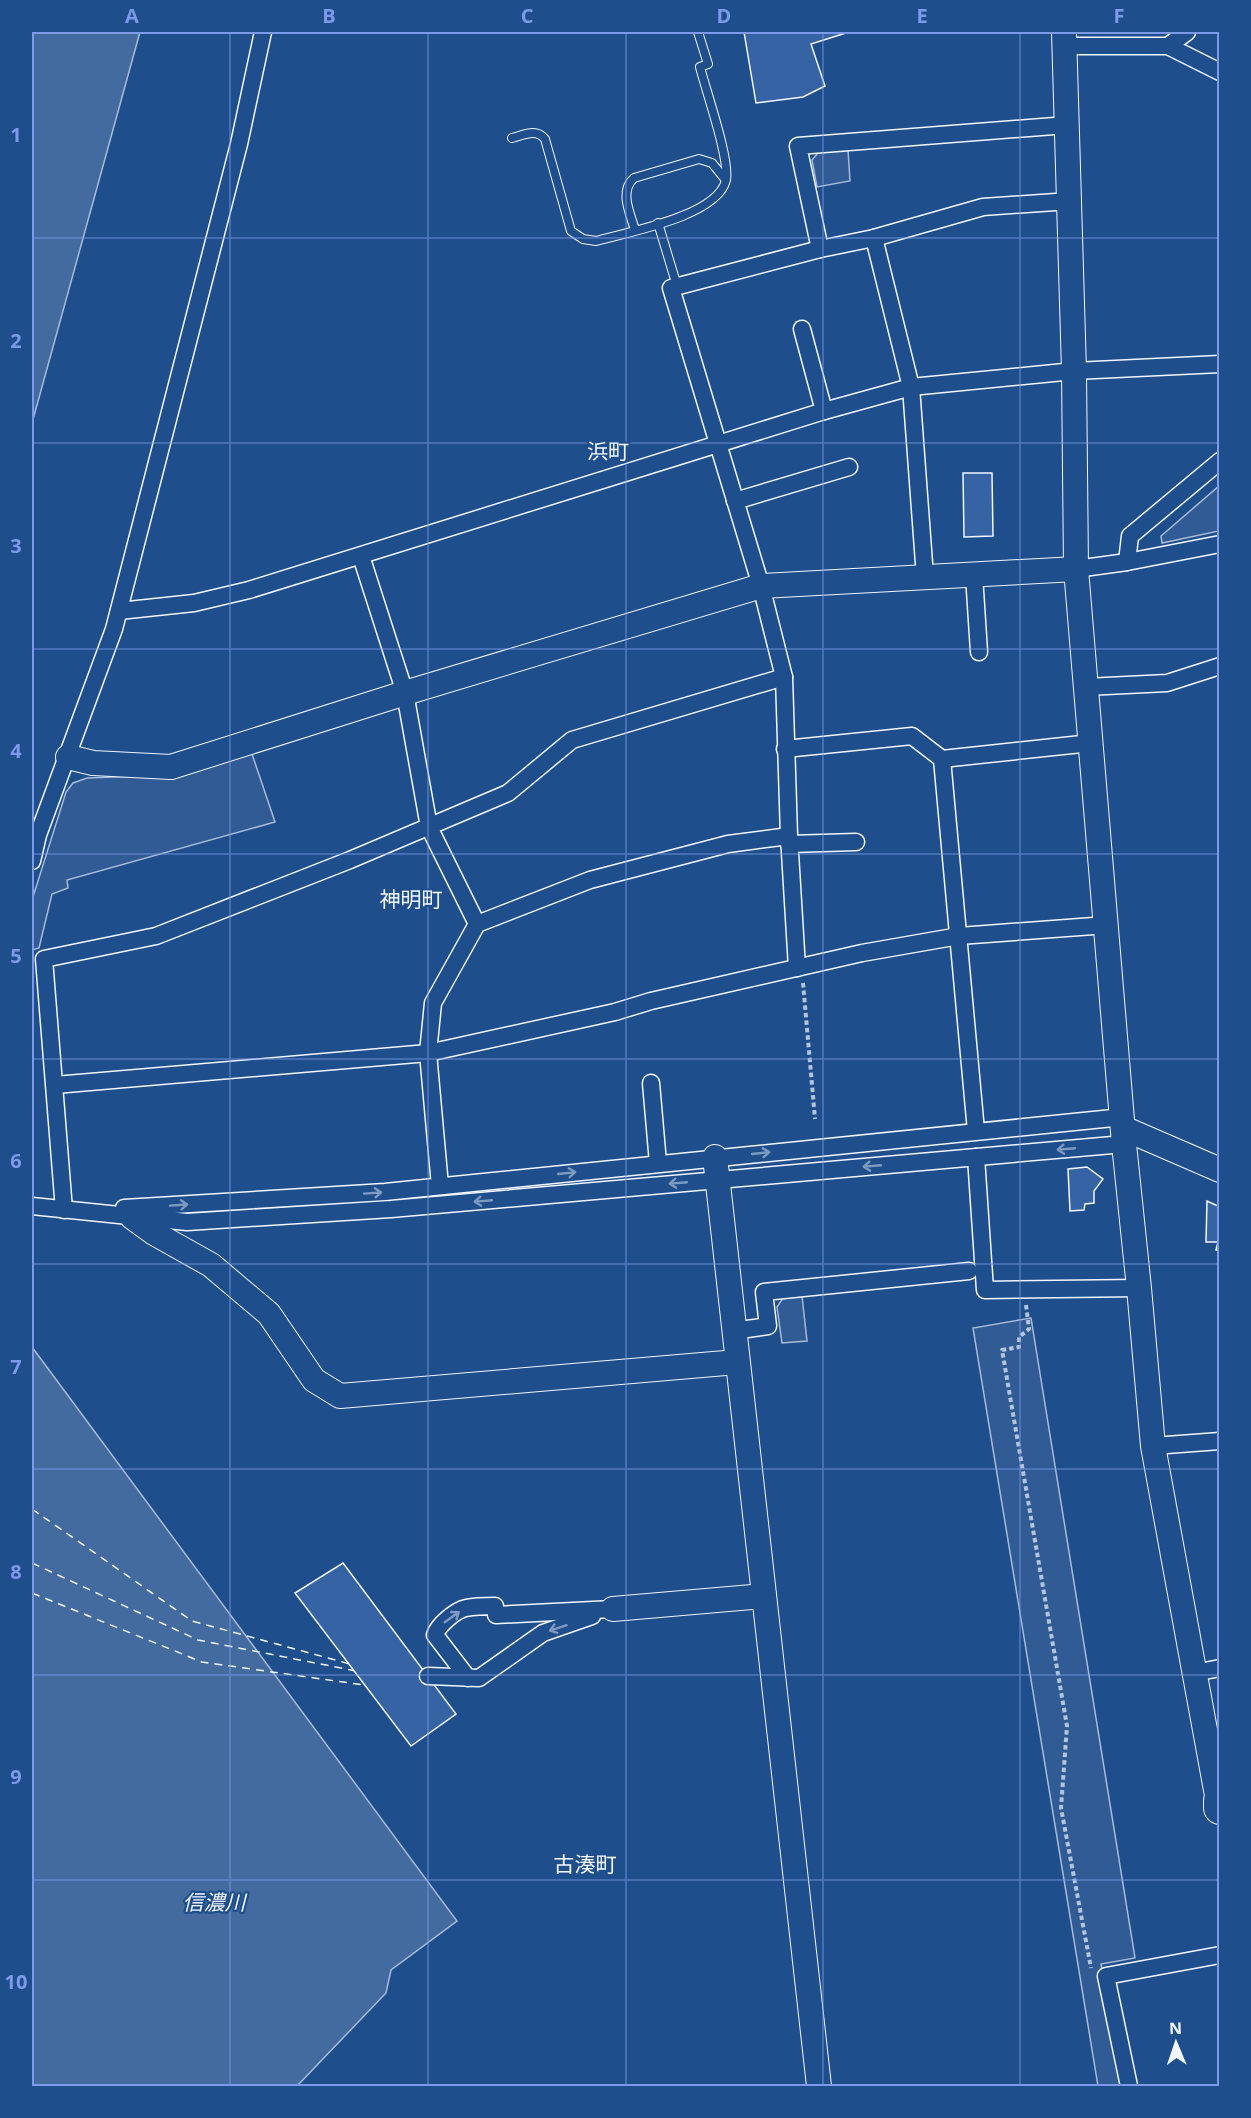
<svg xmlns="http://www.w3.org/2000/svg" width="1251" height="2118" viewBox="0 0 1251 2118" font-family="'Open Sans','Noto Sans JP',sans-serif">
<rect width="100%" height="100%" fill="#1f4e8c"/>
<g fill="#305b95" stroke="#a8bbd7" stroke-width="1.5">
<polygon points="848,150 850,181 817,187 812,160 818,153"/>
<polygon points="1219,486 1219,531 1162,543 1161,536"/>
<polygon points="251,751 275,822 67,880 68,888 52,894 39,948 32,950 32,900 66,792 73,783 87,778 169,775"/>
<polygon points="802,1296 807,1341 782,1343 777,1307 783,1298"/>
<polygon points="1031,1318 1135,1958 1101,1964 1125,2086 1098,2086 973,1328"/>
</g>
<g fill="#446ba0" stroke="#a8bbd7" stroke-width="1.5">
<polygon points="32,32 140,32 32,423"/>
<polygon points="32,1347 457,1921 391,1970 386,1993 297,2086 32,2086"/>
</g>
<g fill="none" stroke-linecap="round" stroke-linejoin="round">
<g stroke="#f2f6ff" stroke-width="1.5" stroke-dasharray="8 6" stroke-linecap="butt">
<polyline points="32,1509 192,1621 350,1664"/>
<polyline points="32,1563 198,1640 356,1671"/>
<polyline points="32,1593 202,1662 364,1685"/>
</g>
</g>
<g fill="#3563a3" stroke="#f2f6ff" stroke-width="1.5">
<polygon points="744,32 849,32 811,44 825,86 803,97 756,103"/>
<polygon points="963,473 992,473 993,536 964,537"/>
<polygon points="1087,1167 1103,1179 1094,1191 1094,1203 1085,1204 1084,1210 1070,1211 1068,1169"/>
<polygon points="1207,1201 1220,1207 1220,1251 1216,1250 1218,1242 1206,1242"/>
<polygon points="343,1563 456,1714 411,1746 295,1593"/>
</g>
<g fill="none" stroke-linecap="round" stroke-linejoin="round">
<defs>
<g id="lane">
<path d="M512 138C524 135 536 128 545 139L571 231 583 239 596 241C628 232 718 216 726 180 730 159 706 91 700 67L708 64 698 32"/>
<polyline points="658,223 677,286"/>
<path d="M635 230C630 213 619 191 634 178L699 159 712 163 725 179"/>
</g>
<g id="street">
<polyline points="1064,46 1168,46 1220,72"/>
<polyline points="1168,46 1187,32"/>
<polyline points="874,238 911,387 925,577"/>
<polyline points="820,249 798,146 1067,125"/>
<polyline points="802,329 824,411"/>
<polyline points="735,501 849,467"/>
<polyline points="361,556 405,693 429,827 477,924"/>
<polyline points="1127,562 1130,536 1220,461"/>
<polyline points="1076,569 1127,562 1220,544"/>
<polyline points="974,575 979,652"/>
<polyline points="119,611 194,603 249,590 824,411 911,387 1074,371 1220,364"/>
<polyline points="1086,687 1167,683 1220,666"/>
<polyline points="785,749 912,736 942,759 1091,743"/>
<polyline points="942,759 976,1131"/>
<polyline points="789,844 856,842"/>
<polyline points="32,861 38,835 114,629 239,144 263,32"/>
<polyline points="797,968 789,836 784,677 761,586 671,288 820,249 874,238 983,207 1070,201"/>
<polyline points="651,1083 658,1163"/>
<polyline points="55,1085 428,1053 615,1012 651,1001 862,953 959,936 1107,925"/>
<polyline points="976,1157 985,1290 1139,1288"/>
<polyline points="440,1186 428,1053 433,1003 477,924 590,880 728,844 789,836"/>
<polyline points="32,1206 187,1222 391,1209 1124,1144"/>
<polyline points="124,1208 385,1192 1123,1117"/>
<polyline points="64,1210 44,959 156,936 350,860 508,793 572,740 784,677"/>
<polyline points="733,1331 768,1326 764,1292 969,1271"/>
<polyline points="1153,1446 1220,1441"/>
<polyline points="1194,1673 1220,1668"/>
<polyline points="428,1676 479,1678 543,1633 592,1616"/>
<path d="M468 1678 435 1635C438 1625 456 1610 466 1608 476 1606 486 1606 495 1606L496 1615 613 1609"/>
<polyline points="1129,2086 1106,1976 1220,1955"/>
</g>
<g id="secondary">
<polyline points="1064,32 1074,371 1076,569 1124,1144 1139,1288 1153,1446 1218,1801"/>
<polyline points="68,757 93,763 171,767 405,693 761,586 1076,569"/>
<polyline points="1123,1128 1220,1170"/>
<polyline points="715,1157 819,2086"/>
<polyline points="132,1217 154,1233 211,1265 269,1314 314,1380 340,1396 737,1362"/>
<polyline points="613,1609 764,1596"/>
</g>
<polyline id="highway" points="1220,1801 1220,1808"/>
</defs>
<use href="#lane" stroke="#f2f6ff" stroke-width="10"/>
<use href="#street" stroke="#f2f6ff" stroke-width="19"/>
<use href="#secondary" stroke="#f2f6ff" stroke-width="26"/>
<use href="#highway" stroke="#f2f6ff" stroke-width="34"/>
<g stroke="#b3c4dc" stroke-width="4" stroke-dasharray="4.5 3" stroke-linecap="butt">
<polyline points="803,983 815,1119"/>
<polyline points="1026,1305 1029,1329 1019,1337 1019,1347 1002,1350 1067,1726 1061,1808 1091,1968"/>
</g>
<use href="#lane" stroke="#1f4e8c" stroke-width="8"/>
<use href="#street" stroke="#1f4e8c" stroke-width="16"/>
<use href="#secondary" stroke="#1f4e8c" stroke-width="24"/>
<use href="#highway" stroke="#1f4e8c" stroke-width="32"/>
</g>
<defs><path id="oneway-shaft" d="M-6 0H5M1.5-3L5.5 0L1.5 3" fill="none" stroke-width="1.6" stroke-linecap="round" stroke-linejoin="round" transform="scale(1.5)"/></defs>
<g stroke="#7e9ac0">
<use href="#oneway-shaft" transform="translate(1066 1149) rotate(175)"/>
<use href="#oneway-shaft" transform="translate(761 1153) rotate(-6)"/>
<use href="#oneway-shaft" transform="translate(872 1166) rotate(175)"/>
<use href="#oneway-shaft" transform="translate(567 1173) rotate(-6)"/>
<use href="#oneway-shaft" transform="translate(678 1183) rotate(175)"/>
<use href="#oneway-shaft" transform="translate(373 1193) rotate(-4)"/>
<use href="#oneway-shaft" transform="translate(483 1201) rotate(175)"/>
<use href="#oneway-shaft" transform="translate(179 1205) rotate(-4)"/>
<use href="#oneway-shaft" transform="translate(452 1617) rotate(-36)"/>
<use href="#oneway-shaft" transform="translate(558 1628) rotate(162)"/>
</g>
<path fill="none" stroke="#7d9aea" stroke-width="1.5" stroke-opacity="0.55" d="M230 32V2086M428 32V2086M626 32V2086M823 32V2086M1020 32V2086M32 238H1220M32 443H1220M32 649H1220M32 854H1220M32 1059H1220M32 1264H1220M32 1469H1220M32 1675H1220M32 1880H1220"/>
<g text-anchor="middle" dominant-baseline="central" stroke-width="4.5" stroke-linejoin="round" paint-order="stroke">
<g font-size="21" fill="#f2f6ff" stroke="#1f4e8c">
<text x="608" y="451">浜町</text>
<text x="411" y="899">神明町</text>
<text x="585" y="1864">古湊町</text>
</g>
<g font-size="21" font-style="italic" fill="#f2f6ff" stroke="#1f4e8c">
<text x="214" y="1902">信濃川</text>
</g>
</g>
<rect width="1251" height="2118" fill="none" stroke="#1f4e8c" stroke-width="66"/>
<g transform="translate(1176 2043) rotate(358)" stroke="#1f4e8c" stroke-width="4.5" paint-order="stroke">
<path d="M0-4.5L10 22L0 15L-10 22Z" fill="#f2f6ff"/>
<text y="-9" font-size="16" font-weight="bold" text-anchor="middle" fill="#f2f6ff">N</text>
</g>
<rect x="33" y="33" width="1185" height="2052" fill="none" stroke="#7d9aea" stroke-width="2"/>
<g font-size="20" text-anchor="middle" font-weight="bold" fill="#7d9aea">
<text x="132" y="23">A</text>
<text x="329" y="23">B</text>
<text x="527" y="23">C</text>
<text x="724" y="23">D</text>
<text x="922" y="23">E</text>
<text x="1119" y="23">F</text>
<text x="16" y="142">1</text>
<text x="16" y="348">2</text>
<text x="16" y="553">3</text>
<text x="16" y="758">4</text>
<text x="16" y="963">5</text>
<text x="16" y="1168">6</text>
<text x="16" y="1374">7</text>
<text x="16" y="1579">8</text>
<text x="16" y="1784">9</text>
<text x="16" y="1989">10</text>
</g>
</svg>
